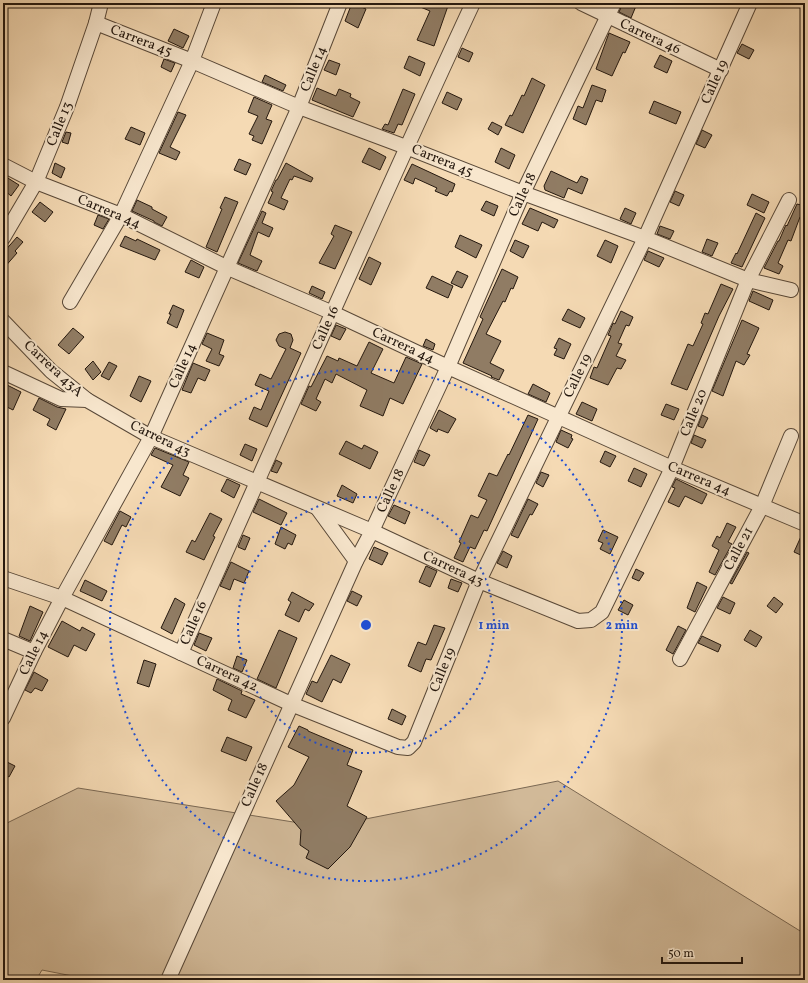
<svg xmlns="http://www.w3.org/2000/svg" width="808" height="983" viewBox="0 0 808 983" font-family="Vollkorn,serif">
<rect width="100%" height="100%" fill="#f5dab4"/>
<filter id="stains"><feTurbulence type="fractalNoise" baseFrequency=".005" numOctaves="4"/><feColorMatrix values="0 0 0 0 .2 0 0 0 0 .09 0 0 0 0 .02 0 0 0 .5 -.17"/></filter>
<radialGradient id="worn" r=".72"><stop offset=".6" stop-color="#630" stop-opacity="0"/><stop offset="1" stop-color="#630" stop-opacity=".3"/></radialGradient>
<polygon fill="#d1b998" stroke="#7a6853" points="558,781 805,934 805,980 93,980 42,970 36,980 3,980 3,825 78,788 325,827"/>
<g fill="#907c64" stroke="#23170e">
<polygon points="352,3 366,9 358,28 345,21"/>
<polygon points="411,3 449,3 434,46 417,40 430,11"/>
<polygon points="623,3 628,3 636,6 631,18 619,12"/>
<polygon points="174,29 189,36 183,48 168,41"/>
<polygon points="609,33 630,42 625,53 623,52 612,76 596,69"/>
<polygon points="742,44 754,50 749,59 737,53"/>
<polygon points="462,48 473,53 469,62 458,57"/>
<polygon points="660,55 672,61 667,73 654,67"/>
<polygon points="409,56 425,63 420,76 404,68"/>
<polygon points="164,59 175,63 171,72 161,67"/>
<polygon points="329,60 340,64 336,75 324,70"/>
<polygon points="265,75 286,85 283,91 262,82"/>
<polygon points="532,78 545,85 523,133 505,125 510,115 512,116 522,95 524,96"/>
<polygon points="592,85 606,90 602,102 596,100 586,125 573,119 578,106 583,108"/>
<polygon points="317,88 336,96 339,89 351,94 350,97 360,102 353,117 312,100"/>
<polygon points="403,89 415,94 402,125 398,124 394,133 382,129 385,124 388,125"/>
<polygon points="447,92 462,99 457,110 442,103"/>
<polygon points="254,97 272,105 266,119 272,121 262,144 252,140 254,136 249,134 258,116 248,112"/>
<polygon points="654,101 681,112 676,124 649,113"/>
<polygon points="178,112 186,115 170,147 180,152 176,160 159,153"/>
<polygon points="492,122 502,127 498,135 488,129"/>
<polygon points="131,127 145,133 140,145 125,139"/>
<polygon points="702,130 712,135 705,148 696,144"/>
<polygon points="66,132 71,133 68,144 62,142"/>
<polygon points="369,148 386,157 380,170 362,162"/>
<polygon points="501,148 515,155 509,169 495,162"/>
<polygon points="239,159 251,164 246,175 234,170"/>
<polygon points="55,163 65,168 61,178 52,173"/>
<polygon points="286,163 313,178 311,182 294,176 292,180 290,179 281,198 288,201 284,210 268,203 273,192 271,191 276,180 277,180"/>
<polygon points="412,164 455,184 452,192 450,191 447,196 435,191 437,188 415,178 413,184 404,180"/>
<polygon points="551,171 577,183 581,176 588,179 582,194 568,188 564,198 545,190 544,186"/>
<polygon points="3,175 19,185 11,196 3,189"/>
<polygon points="675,191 684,195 679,206 670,202"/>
<polygon points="752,194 769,202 764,213 747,205"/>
<polygon points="225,197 238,202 217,252 206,247 222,209 220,208"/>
<polygon points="137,200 152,207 152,209 167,217 162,226 154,222 154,221 132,211"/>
<polygon points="486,201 498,206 494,216 481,210"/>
<polygon points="40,202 53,212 45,222 32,212"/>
<polygon points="797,204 805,206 805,218 800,217 791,241 788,240 778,263 783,266 779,274 764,268 778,241 779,241 785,227 786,225 787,226"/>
<polygon points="530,208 558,220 554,228 542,222 538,231 522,224"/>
<polygon points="625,208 636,213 631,224 620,219"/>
<polygon points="262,211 266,213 262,223 273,228 269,237 258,232 250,255 262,261 257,271 238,263"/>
<polygon points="756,213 765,218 742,267 731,263 736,253 737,254"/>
<polygon points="98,215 109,219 103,229 94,225"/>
<polygon points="335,225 352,232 335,269 319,263 334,236 331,234"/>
<polygon points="660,226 674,231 670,239 657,234"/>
<polygon points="460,235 482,245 476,258 455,247"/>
<polygon points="125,236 136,241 137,239 160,250 155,260 120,246"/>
<polygon points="17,237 23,242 15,251 17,253 3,269 3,253"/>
<polygon points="707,239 718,243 712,256 702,252"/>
<polygon points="515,240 529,246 523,258 510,251"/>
<polygon points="605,240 618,246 611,263 597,256"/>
<polygon points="648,251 664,258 659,267 644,260"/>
<polygon points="369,257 381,263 371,285 359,279"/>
<polygon points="191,260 204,267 199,278 185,272"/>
<polygon points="502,269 518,277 513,289 511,288 505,302 503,301 486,334 501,341 490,363 504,370 499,380 491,377 492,376 463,363 483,319 480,317"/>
<polygon points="457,271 468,276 462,288 451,283"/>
<polygon points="432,276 453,286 448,298 426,288"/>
<polygon points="721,284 733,289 719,316 687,390 671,384 688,344 693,346 703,324 701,323 705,313 708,314"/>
<polygon points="312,286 325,292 322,299 309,293"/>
<polygon points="753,291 773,300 769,310 749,301"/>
<polygon points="173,305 184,310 177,328 167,323 171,314 169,314"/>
<polygon points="568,309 585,318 580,328 562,320"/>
<polygon points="621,311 633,317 629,326 626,325 618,343 622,344 616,356 626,360 621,369 617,368 608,385 590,378 594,367 597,368 611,336 608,335 613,323 615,324"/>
<polygon points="742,320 759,328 747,354 750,355 744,365 736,361 723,396 712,391"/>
<polygon points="336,325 346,329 340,340 331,336"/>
<polygon points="73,328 84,337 69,354 58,345"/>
<polygon points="285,332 291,334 293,340 290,348 301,353 267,427 249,419 254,407 261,410 269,391 255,385 260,374 271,379 286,349 279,346 276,340 279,334"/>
<polygon points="207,333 224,340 219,354 224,356 219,366 206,361 212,349 202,344"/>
<polygon points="559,338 571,344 564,359 554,355 557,349 554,348"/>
<polygon points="426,339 435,344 433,350 423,346"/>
<polygon points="369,342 383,349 371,373 394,383 406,357 422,364 403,404 390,398 383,416 367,409 360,406 367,390 336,374 332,383 325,379 316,399 321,402 316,411 301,404 309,386 311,387 327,356 338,361 339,358 357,366"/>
<polygon points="93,361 101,372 93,380 85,369"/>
<polygon points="109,362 117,366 109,380 101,376"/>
<polygon points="193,363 210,370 205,381 198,378 191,393 182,390"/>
<polygon points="139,376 151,381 141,402 130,396"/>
<polygon points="3,383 21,392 13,410 3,405"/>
<polygon points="533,384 550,393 546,402 528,394"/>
<polygon points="39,398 57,407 66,409 56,430 47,425 50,419 33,410"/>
<polygon points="582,402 597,409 592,421 576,414"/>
<polygon points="666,404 679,409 674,420 661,415"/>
<polygon points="439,410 456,419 448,433 438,429 437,432 430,428"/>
<polygon points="528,415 538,419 487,531 484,530 475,549 470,547 463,562 454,558 461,543 459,542 471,515 478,518 487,500 478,496 489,473 497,476 508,454 509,455"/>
<polygon points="702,415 708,418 703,428 698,426"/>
<polygon points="561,430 572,435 571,438 573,439 568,448 556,442"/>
<polygon points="694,435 706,440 702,448 691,443"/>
<polygon points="346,441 362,449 364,445 378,452 370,469 339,454"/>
<polygon points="245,444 257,449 252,461 240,455"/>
<polygon points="155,448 189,462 183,475 189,478 180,496 161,487 173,465 151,455"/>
<polygon points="419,450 430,455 424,466 414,462"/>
<polygon points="605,451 616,456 610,467 600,462"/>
<polygon points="276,460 282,463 277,473 271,471"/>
<polygon points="634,468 647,474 641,487 628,481"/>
<polygon points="541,472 549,475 543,487 536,483"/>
<polygon points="227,479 240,485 234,498 221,491"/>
<polygon points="676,479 707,494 702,504 685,496 679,507 668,502 675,488 672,487"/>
<polygon points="342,485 357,494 353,503 337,496"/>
<polygon points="259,499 287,513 281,525 253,512"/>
<polygon points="528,499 538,504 532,515 530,514 518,538 511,535"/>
<polygon points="394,505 410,512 405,524 388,516"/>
<polygon points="120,511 131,517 126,527 122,525 112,545 104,541"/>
<polygon points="210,513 222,519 213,536 215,537 204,560 186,552 192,540 195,542"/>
<polygon points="727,523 736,527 728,542 732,544 715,575 709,572 719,550 712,546 717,536 720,538"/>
<polygon points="281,527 296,535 292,545 288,543 285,549 275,544"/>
<polygon points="603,530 618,537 610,554 600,549 603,543 598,541"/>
<polygon points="803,532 805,532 805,557 794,552"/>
<polygon points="243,535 250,538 245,550 238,547"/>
<polygon points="374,547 388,553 382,565 369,559"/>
<polygon points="503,551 512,556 507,568 497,563"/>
<polygon points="747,552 749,553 732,584 730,583"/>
<polygon points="231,562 249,571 244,583 234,579 230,590 220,586"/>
<polygon points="426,566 437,571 430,587 419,582"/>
<polygon points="636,569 644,573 639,581 632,578"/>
<polygon points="451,579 462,583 458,592 448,588"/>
<polygon points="85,580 107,591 102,601 80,591"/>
<polygon points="697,582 707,587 695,612 687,608"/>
<polygon points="352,591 362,596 357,606 347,601"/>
<polygon points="292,592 314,604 309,611 305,609 299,622 285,615 291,602 288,600"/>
<polygon points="723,597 735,603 730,614 717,608"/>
<polygon points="774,597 783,604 776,613 767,606"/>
<polygon points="175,598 185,604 172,634 161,628"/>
<polygon points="624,600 633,605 628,615 618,610"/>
<polygon points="30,606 43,612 30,641 19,636"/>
<polygon points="62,621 80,631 82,627 95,634 86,651 74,645 68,657 48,647"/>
<polygon points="434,625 445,628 431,660 426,659 421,672 408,666 418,642 426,645"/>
<polygon points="678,626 686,630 673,654 666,650"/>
<polygon points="279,630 297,638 276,688 257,679"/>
<polygon points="750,630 762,637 756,647 744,640"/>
<polygon points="199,633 212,638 206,651 194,645"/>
<polygon points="702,636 721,645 718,652 698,643"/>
<polygon points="331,655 350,664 341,683 333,679 322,702 306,694 312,681 317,683"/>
<polygon points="237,656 247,660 242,672 233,668"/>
<polygon points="144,660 156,664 149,687 137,683"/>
<polygon points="34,672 48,680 42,691 35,688 31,693 25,690"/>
<polygon points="217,679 242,691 241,694 255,700 246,718 228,710 232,700 213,690"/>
<polygon points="392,709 406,716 402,725 388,719"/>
<polygon points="299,726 308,730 308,731 353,750 347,765 362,771 347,806 367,817 350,847 328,869 306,858 309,851 300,845 301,830 276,801 294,785 309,757 288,747"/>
<polygon points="227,737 252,747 246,761 221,751"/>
<polygon points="3,760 15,766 9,777 3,774"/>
</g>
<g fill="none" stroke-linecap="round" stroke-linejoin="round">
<defs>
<g id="minor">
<polyline points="581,3 721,70"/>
<polyline points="96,23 192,61 299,107 406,147 523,193 645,238 748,280 791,290"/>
<polyline points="3,165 36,182 121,215 228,268 333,313 448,367 672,468 805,524"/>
<polyline points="3,238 36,182 67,107 96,23 101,3"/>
<polyline points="70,302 121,215 192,61 214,3"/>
<polyline points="3,321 51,371 87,400"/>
<polyline points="3,372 61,399 87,400 151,437 372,531 479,581 578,621 591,620 602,612 672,468 748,280 789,200"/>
<polyline points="318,509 356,561"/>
<polyline points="3,578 62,598 291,704 398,747 408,748 414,742 479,581 645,238 750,3"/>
<polyline points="3,639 34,652"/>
<path d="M181 653C278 436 373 218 473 3"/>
<polyline points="680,659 762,506 791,436"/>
<polyline points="3,718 34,652 62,598 151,437 299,107 340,3"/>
<polyline points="168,980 356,561 372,531 448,367 523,193 614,3"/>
</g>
</defs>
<use href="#minor" stroke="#584838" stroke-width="16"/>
<use href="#minor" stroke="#f8e7ce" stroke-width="14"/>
</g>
<g fill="none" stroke="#1d4ed8" stroke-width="2" stroke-dasharray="2 4">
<circle cx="366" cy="625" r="128"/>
<circle cx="366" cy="625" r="256"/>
</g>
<g text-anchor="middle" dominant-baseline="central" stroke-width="4" stroke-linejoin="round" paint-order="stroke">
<g font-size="14" fill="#23170e" stroke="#f8e7ce">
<text transform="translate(650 37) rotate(25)">Carrera 46</text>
<text transform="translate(141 41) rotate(21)">Carrera 45</text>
<text transform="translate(314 69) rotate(-68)">Calle 14</text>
<text transform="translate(715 82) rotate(-66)">Calle 19</text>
<text transform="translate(60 124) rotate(-68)">Calle 13</text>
<text transform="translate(442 161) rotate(22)">Carrera 45</text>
<text transform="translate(523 195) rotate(-65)">Calle 18</text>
<text transform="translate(109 212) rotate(23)">Carrera 44</text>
<text transform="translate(326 328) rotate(-66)">Calle 16</text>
<text transform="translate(403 346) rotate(25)">Carrera 44</text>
<text transform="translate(183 366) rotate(-66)">Calle 14</text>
<text transform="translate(53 369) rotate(43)">Carrera 43A</text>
<text transform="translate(578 376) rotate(-64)">Calle 19</text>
<text transform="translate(694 413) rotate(-68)">Calle 20</text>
<text transform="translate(160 439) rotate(26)">Carrera 43</text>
<text transform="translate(699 479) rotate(23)">Carrera 44</text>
<text transform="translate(391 491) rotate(-65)">Calle 18</text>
<text transform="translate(739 549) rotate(-62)">Calle 21</text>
<text transform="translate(453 569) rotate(25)">Carrera 43</text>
<text transform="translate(194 623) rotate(-66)">Calle 16</text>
<text transform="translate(34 653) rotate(-64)">Calle 14</text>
<text transform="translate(443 670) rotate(-68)">Calle 19</text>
<text transform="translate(227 674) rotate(25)">Carrera 42</text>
<text transform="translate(255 785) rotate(-66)">Calle 18</text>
</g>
</g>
<circle cx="366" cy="625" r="6" fill="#1d4ed8" stroke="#f8e7ce" stroke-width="2"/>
<g font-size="12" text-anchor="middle" font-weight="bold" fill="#1d4ed8" stroke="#f8e7ce" stroke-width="4" stroke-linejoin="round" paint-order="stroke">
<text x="494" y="629">1 min</text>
<text x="622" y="629">2 min</text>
</g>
<rect width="808" height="983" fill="none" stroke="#f5dab4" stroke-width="16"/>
<rect x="4" y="4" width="800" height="975" fill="none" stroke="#23170e" stroke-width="2"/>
<rect x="8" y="8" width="792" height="967" fill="none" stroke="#23170e"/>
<path d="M662 957v6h80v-6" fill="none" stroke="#23170e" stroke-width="2"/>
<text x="668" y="957" font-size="12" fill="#23170e" stroke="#f8e7ce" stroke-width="3" paint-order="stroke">50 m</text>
<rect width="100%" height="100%" filter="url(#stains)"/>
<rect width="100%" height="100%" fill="url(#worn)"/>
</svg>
